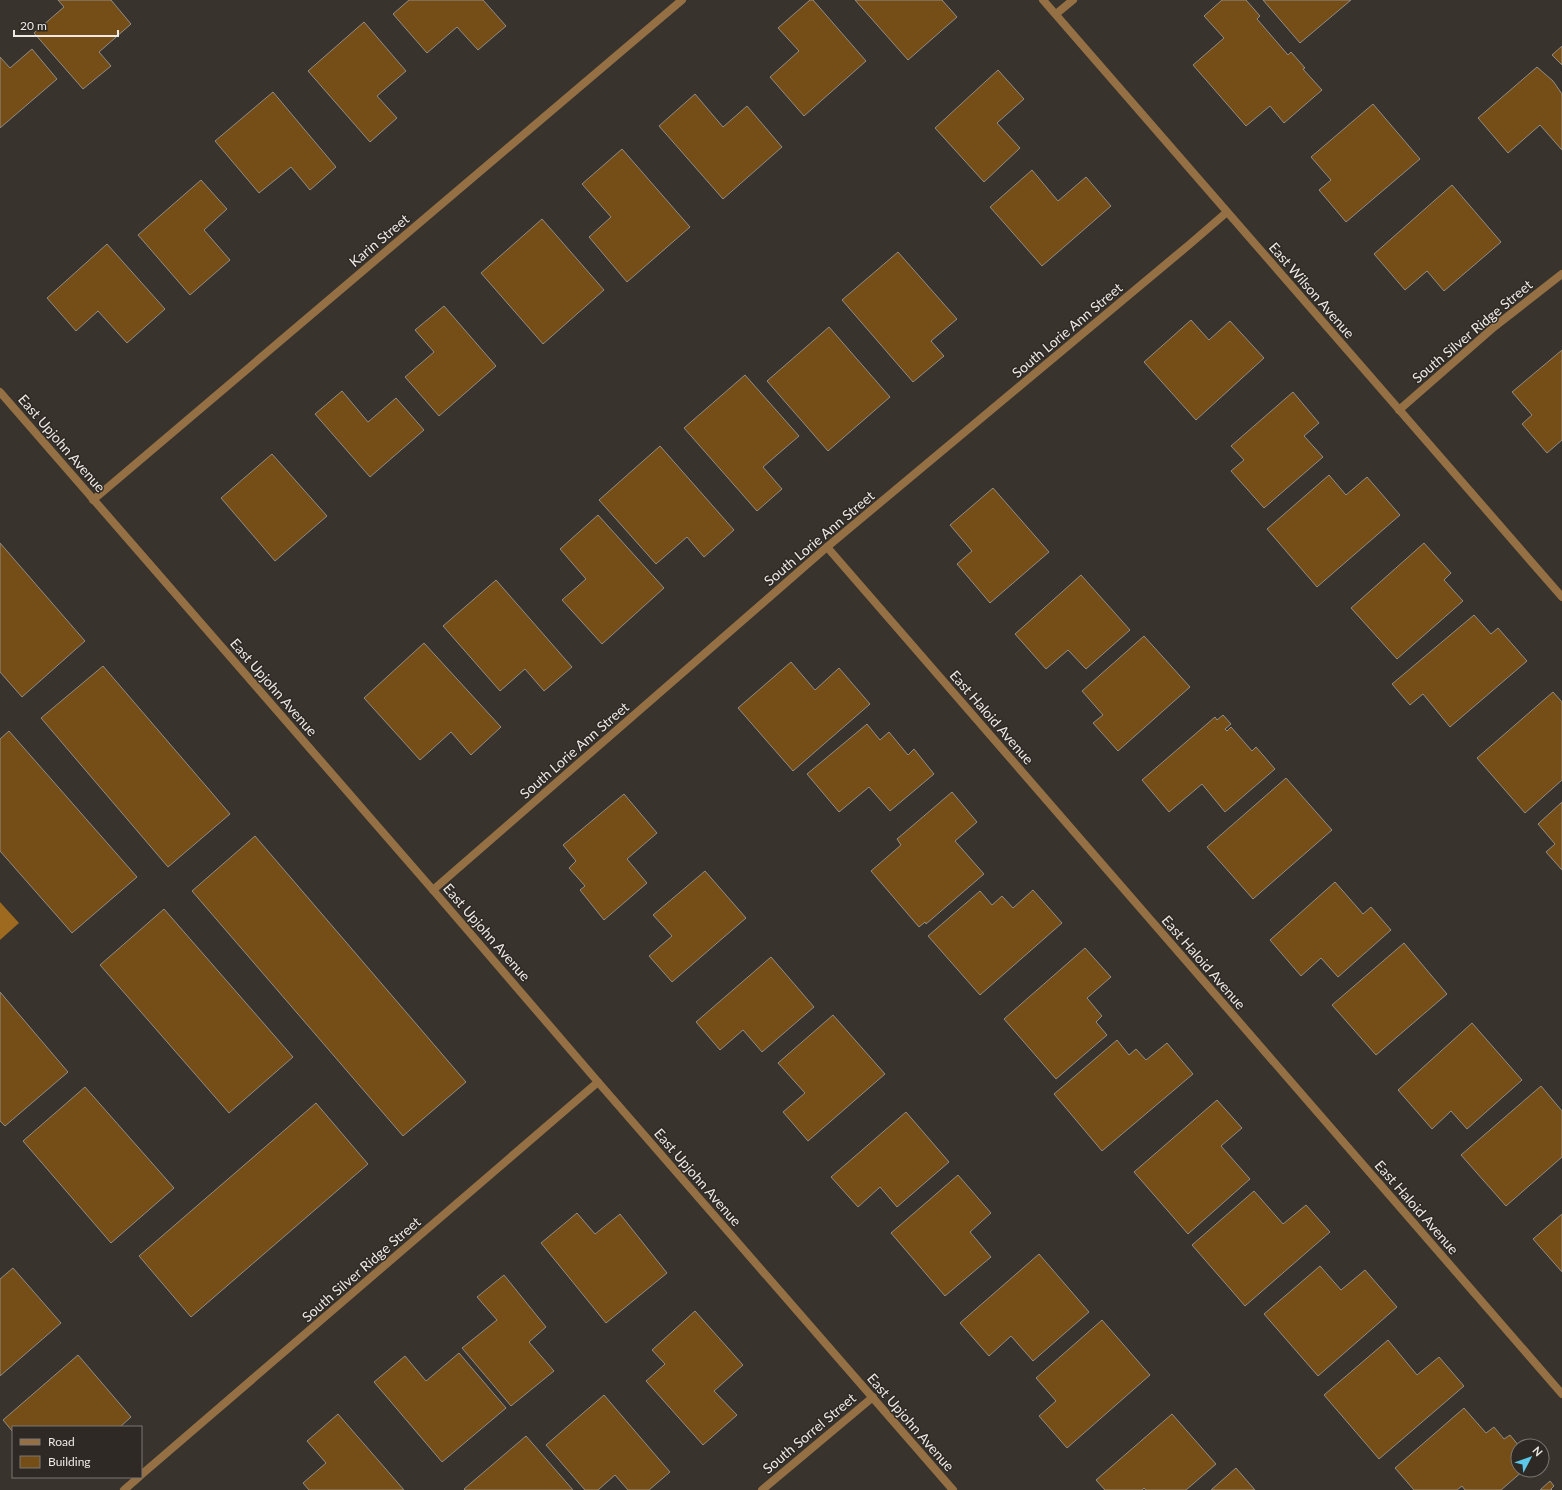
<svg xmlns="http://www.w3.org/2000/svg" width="1562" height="1490" viewBox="0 0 1562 1490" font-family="Lato,sans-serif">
<rect width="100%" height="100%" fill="#38332d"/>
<polygon fill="#9e6a20" points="0,902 19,923 0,940"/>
<g fill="#754e17" stroke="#928c85">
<polygon points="58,0 111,0 131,24 99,52 111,66 83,89 34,33 64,7"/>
<polygon points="409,0 483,0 506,26 478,50 457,27 427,53 393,14"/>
<polygon points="810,0 813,0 866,61 804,116 770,77 799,51 778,28"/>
<polygon points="855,0 942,0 957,17 908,60"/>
<polygon points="1222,0 1246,0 1260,16 1257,19 1288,55 1291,52 1305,68 1303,69 1322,90 1284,123 1270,106 1246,126 1193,65 1224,38 1204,16"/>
<polygon points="1263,0 1351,0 1300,43"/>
<polygon points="364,22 406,71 377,96 397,118 370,142 308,71"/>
<polygon points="1562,46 1562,65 1552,55"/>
<polygon points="32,49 57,79 0,128 0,57 10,68"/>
<polygon points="1537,67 1553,81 1562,94 1562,150 1540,125 1508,153 1478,118"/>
<polygon points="998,70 1024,99 997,123 1020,148 984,182 935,128"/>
<polygon points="273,92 336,167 310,190 291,167 259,193 215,141"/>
<polygon points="695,94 723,127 747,106 782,147 723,199 659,126"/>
<polygon points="1373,104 1420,159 1346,222 1319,190 1331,180 1311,157"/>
<polygon points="622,149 690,227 627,282 589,237 611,217 582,184"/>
<polygon points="1032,170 1058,201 1086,177 1111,206 1042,266 990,207"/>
<polygon points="201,180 227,209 204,230 230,260 190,295 138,235"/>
<polygon points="1452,185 1501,242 1444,291 1427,271 1405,290 1374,254"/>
<polygon points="542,219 604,290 543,344 481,273"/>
<polygon points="107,244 165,309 127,343 98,311 76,331 47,298"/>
<polygon points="898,252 957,319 931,341 944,356 913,382 842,300"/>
<polygon points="444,306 496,366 439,416 405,377 434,352 415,330"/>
<polygon points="1191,320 1209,340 1230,321 1264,358 1196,420 1144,362"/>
<polygon points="829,327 890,397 828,451 767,381"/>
<polygon points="1562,350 1562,440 1547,453 1522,424 1532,415 1512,392"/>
<polygon points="745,375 799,436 763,467 782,489 757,511 684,428"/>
<polygon points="342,391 368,422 396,398 424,430 370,477 315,414"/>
<polygon points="1293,392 1319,423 1304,436 1323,457 1264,508 1231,471 1244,460 1231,446"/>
<polygon points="660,446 734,530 704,557 687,537 656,564 599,500"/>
<polygon points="272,454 327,516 275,561 221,498"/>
<polygon points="1329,475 1346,495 1367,477 1400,515 1317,587 1267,529"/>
<polygon points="993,488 1049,552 990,603 957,564 972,551 950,525"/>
<polygon points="598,515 664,588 602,644 562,600 586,579 560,549"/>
<polygon points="0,543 85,641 22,697 0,672"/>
<polygon points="1424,543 1451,573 1444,580 1463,601 1397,659 1351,608"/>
<polygon points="1081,575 1130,630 1086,669 1068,650 1046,669 1015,634"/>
<polygon points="496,580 572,667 544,691 525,669 500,691 443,626"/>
<polygon points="1474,615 1491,634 1498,628 1527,661 1450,727 1423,694 1410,705 1392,684"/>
<polygon points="1144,636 1190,687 1118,751 1093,723 1103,715 1082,691"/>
<polygon points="424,643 501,727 471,755 451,732 420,760 364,698"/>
<polygon points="791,662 815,690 839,668 870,704 793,771 738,708"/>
<polygon points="103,666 230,814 168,867 41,718"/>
<polygon points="1553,692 1562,702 1562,780 1525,813 1477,758"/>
<polygon points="1223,715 1231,724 1225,729 1227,731 1231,727 1252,751 1256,747 1275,769 1225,812 1202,784 1169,812 1142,780 1215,717 1217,720"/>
<polygon points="867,724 880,740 889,732 908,755 914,749 934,774 890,811 869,787 839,812 807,774"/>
<polygon points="9,731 137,877 72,933 0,851 0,739"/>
<polygon points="1286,778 1332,830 1253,899 1207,847"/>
<polygon points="952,792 977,822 955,841 984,874 926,924 925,922 919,927 871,871 901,845 897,839"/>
<polygon points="624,794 657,833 627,859 647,883 604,920 580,890 585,886 569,868 576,861 563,845"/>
<polygon points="1562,802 1562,870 1546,852 1555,844 1538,824"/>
<polygon points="255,836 466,1082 403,1136 192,891"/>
<polygon points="705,871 746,918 672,982 649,956 672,936 653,915"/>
<polygon points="1335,882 1363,914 1371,907 1391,930 1338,977 1321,958 1301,976 1270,940"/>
<polygon points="1033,890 1062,923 980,995 928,936 980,891 992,905 1002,896 1013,908"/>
<polygon points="164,909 293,1057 229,1113 100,965"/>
<polygon points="1404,943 1447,994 1376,1055 1332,1005"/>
<polygon points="1085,948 1111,977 1087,998 1102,1016 1096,1022 1107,1035 1056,1079 1004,1019"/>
<polygon points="771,957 814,1007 762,1052 743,1030 720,1050 696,1022"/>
<polygon points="0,992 68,1072 5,1126 0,1121"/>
<polygon points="833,1015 885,1074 808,1141 783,1112 805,1093 778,1063"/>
<polygon points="1472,1023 1522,1080 1467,1129 1451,1111 1432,1129 1398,1090"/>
<polygon points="1117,1040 1129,1055 1136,1049 1146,1060 1167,1043 1193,1074 1102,1151 1054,1094"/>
<polygon points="1541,1086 1562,1111 1562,1157 1506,1206 1461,1155"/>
<polygon points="85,1087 174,1188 111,1243 23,1141"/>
<polygon points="1217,1100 1242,1128 1221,1146 1250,1179 1188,1234 1134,1172"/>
<polygon points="316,1103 368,1164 191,1317 139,1256"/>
<polygon points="906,1112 949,1162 897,1207 880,1187 858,1207 831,1177"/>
<polygon points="958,1175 991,1213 970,1232 991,1257 945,1296 891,1233"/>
<polygon points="1254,1191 1283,1224 1306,1205 1330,1232 1245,1306 1192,1245"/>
<polygon points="577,1213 595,1234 620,1214 667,1273 606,1323 541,1243"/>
<polygon points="1562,1214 1562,1272 1533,1239"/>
<polygon points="1039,1254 1089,1312 1033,1361 1011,1336 989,1356 960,1323"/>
<polygon points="1320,1266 1341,1290 1365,1270 1397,1307 1318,1376 1264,1314"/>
<polygon points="13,1268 61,1323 0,1376 0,1279"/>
<polygon points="504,1275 546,1327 529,1342 554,1371 511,1406 462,1348 497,1320 477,1297"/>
<polygon points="695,1311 743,1365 714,1391 737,1415 703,1445 646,1381 665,1364 652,1350"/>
<polygon points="1102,1320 1150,1375 1067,1448 1039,1416 1056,1401 1036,1378"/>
<polygon points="1388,1340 1417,1375 1439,1357 1464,1386 1379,1459 1324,1395"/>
<polygon points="459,1353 506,1408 442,1462 374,1382 405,1356 426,1381"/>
<polygon points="78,1355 131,1417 120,1427 13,1427 13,1432 3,1420"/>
<polygon points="604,1395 670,1472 649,1490 628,1490 615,1475 598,1490 585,1490 546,1445"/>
<polygon points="1464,1408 1486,1433 1494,1427 1504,1439 1510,1435 1519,1446 1518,1446 1518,1470 1524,1470 1501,1490 1465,1490 1462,1486 1457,1490 1414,1490 1395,1468"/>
<polygon points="338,1414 404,1490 309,1490 303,1483 326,1463 307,1441"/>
<polygon points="1172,1414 1216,1464 1186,1490 1146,1490 1144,1488 1142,1490 1105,1490 1096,1480"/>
<polygon points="526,1436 573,1490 465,1490 464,1489"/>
<polygon points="1236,1468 1255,1490 1211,1490"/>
<polygon points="1550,1481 1554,1486 1551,1489 1552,1490 1540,1490"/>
</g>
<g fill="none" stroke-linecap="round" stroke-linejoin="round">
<g stroke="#947044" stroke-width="8">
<polyline points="1043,0 1562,597"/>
<polyline points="1056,14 1073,0"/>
<polyline points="1399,410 1494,327 1562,274"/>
<polyline points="93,500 682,0"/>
<polyline points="827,547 1562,1394"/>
<polyline points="433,890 827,547 1190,244 1227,212"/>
<polyline points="141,1475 598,1082"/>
<polyline points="124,1490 139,1477"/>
<polyline points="762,1490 873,1397"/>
</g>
<polyline stroke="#947044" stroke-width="8" points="0,392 433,890 598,1082 953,1490"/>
</g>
<g text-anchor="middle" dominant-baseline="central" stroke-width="3" stroke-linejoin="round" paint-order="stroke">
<g font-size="14" fill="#edeae6" stroke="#2e2924">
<text transform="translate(379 240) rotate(-40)">Karin Street</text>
<text transform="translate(1312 290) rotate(49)">East Wilson Avenue</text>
<text transform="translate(1067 330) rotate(-40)">South Lorie Ann Street</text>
<text transform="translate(1472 331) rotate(-40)">South Silver Ridge Street</text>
<text transform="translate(62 443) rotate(49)">East Upjohn Avenue</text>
<text transform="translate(819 538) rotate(-40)">South Lorie Ann Street</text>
<text transform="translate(274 687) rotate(49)">East Upjohn Avenue</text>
<text transform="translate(992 717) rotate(49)">East Haloid Avenue</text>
<text transform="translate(574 750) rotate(-41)">South Lorie Ann Street</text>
<text transform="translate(487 932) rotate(49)">East Upjohn Avenue</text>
<text transform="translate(1204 962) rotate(49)">East Haloid Avenue</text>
<text transform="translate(698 1177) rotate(49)">East Upjohn Avenue</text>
<text transform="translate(1417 1207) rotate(49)">East Haloid Avenue</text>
<text transform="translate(361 1269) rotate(-41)">South Silver Ridge Street</text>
<text transform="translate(911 1422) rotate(49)">East Upjohn Avenue</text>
<text transform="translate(809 1433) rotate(-40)">South Sorrel Street</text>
</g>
</g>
<rect x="12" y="1426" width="130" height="52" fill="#2e2924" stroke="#7a7672"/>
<rect x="20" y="1439" width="20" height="6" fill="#947044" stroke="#7a7672"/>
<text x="48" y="1446" font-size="12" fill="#edeae6">Road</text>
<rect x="20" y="1456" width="20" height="12" fill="#754e17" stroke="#7a7672"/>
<text x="48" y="1466" font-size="12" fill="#edeae6">Building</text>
<g transform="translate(1530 1458) rotate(49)"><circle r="19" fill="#2e2924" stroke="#7a7672"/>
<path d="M0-3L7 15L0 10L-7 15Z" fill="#5cc7e8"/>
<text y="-6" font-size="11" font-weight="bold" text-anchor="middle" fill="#edeae6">N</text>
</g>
<path d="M14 30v6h104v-6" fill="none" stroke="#edeae6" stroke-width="2"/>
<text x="20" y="30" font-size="12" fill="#edeae6" stroke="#2e2924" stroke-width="3" paint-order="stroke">20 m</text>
</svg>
